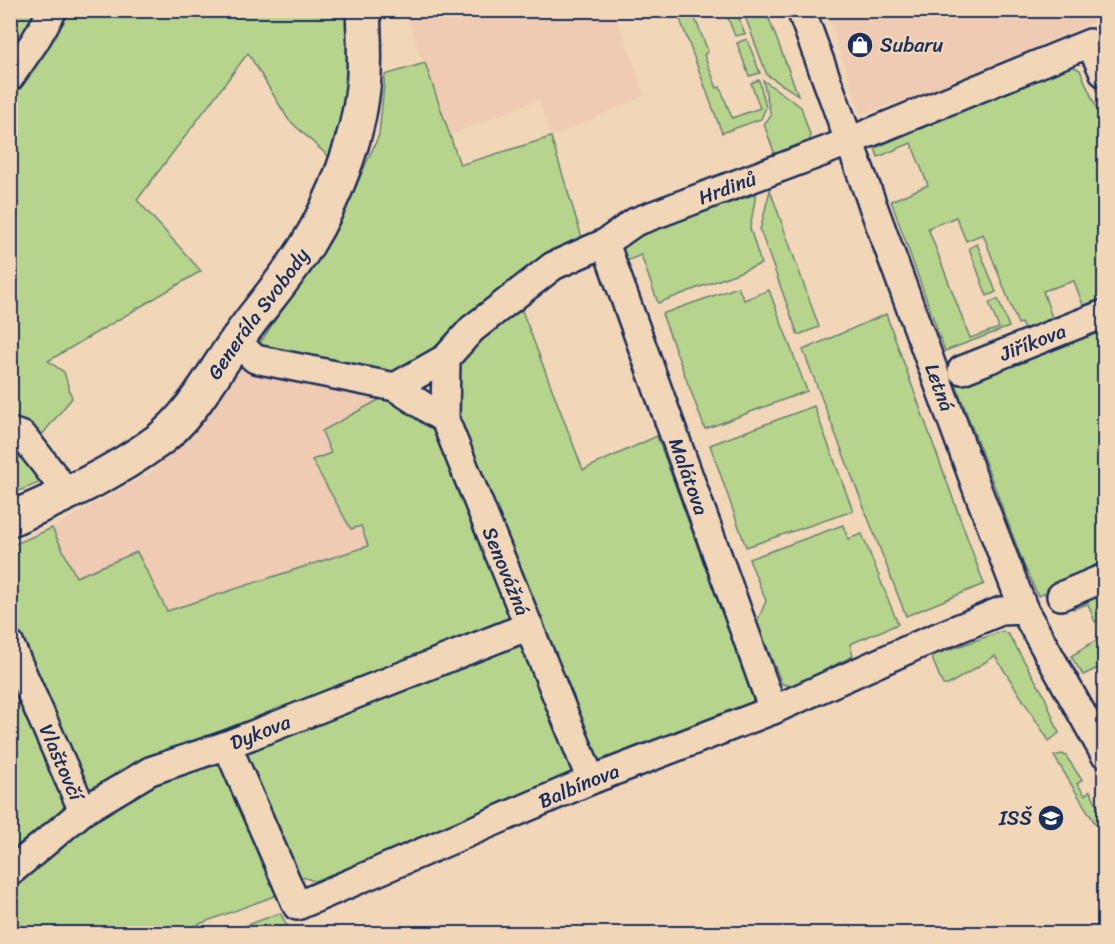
<svg xmlns="http://www.w3.org/2000/svg" width="1115" height="944" viewBox="0 0 1115 944" font-family="Sriracha,sans-serif">
<rect width="100%" height="100%" fill="#f1d6b8"/>
<filter id="ink" filterUnits="userSpaceOnUse"><feTurbulence type="fractalNoise" baseFrequency=".0167" numOctaves="2"/><feDisplacementMap in="SourceGraphic" scale="12" xChannelSelector="R" yChannelSelector="G"/><feConvolveMatrix kernelMatrix="1 2 1 2 8 2 1 2 1" color-interpolation-filters="sRGB"/></filter>
<g filter="url(#ink)">
<g fill="#eecbb2">
<polygon points="1104,10 1104,18 927,92 861,114 827,11"/>
<polygon points="405,11 613,11 634,62 644,96 551,137 539,99 450,135"/>
<polygon points="240,369 383,398 322,431 331,453 352,529 360,525 369,545 167,611 76,577 52,528 155,470 220,402"/>
</g>
<g fill="#b7d48c" stroke="#698275" stroke-width="1.5">
<polygon points="11,11 40,11 11,55"/>
<polygon points="61,11 346,11 350,43 346,114 330,158 288,119 248,53 137,200 201,271 48,361 64,372 72,398 36,442 11,425 11,94 50,37"/>
<polygon points="677,11 692,11 708,51 704,55 717,88 720,87 732,118 760,108 751,83 759,80 766,107 761,119 722,133"/>
<polygon points="725,11 736,11 745,34 735,36"/>
<polygon points="743,11 766,11 798,95 767,75"/>
<polygon points="747,39 760,73 749,76 737,43"/>
<polygon points="425,63 460,165 551,137 583,241 424,364 383,379 278,357 259,345 322,246 359,179 379,135 385,75"/>
<polygon points="1070,65 1080,70 1104,126 1104,306 1086,313 1074,281 1043,291 1055,326 1028,338 1021,323 1018,324 983,234 966,241 956,217 928,228 970,338 999,328 989,303 998,299 1009,327 945,351 891,201 928,185 911,143 878,157 875,148"/>
<polygon points="763,80 801,107 810,135 810,140 806,143 775,155 764,124 771,116"/>
<polygon points="770,190 819,327 798,335 760,230"/>
<polygon points="756,194 750,228 761,264 658,303 641,255 619,264 618,251 645,231"/>
<polygon points="977,244 996,292 987,296 969,248"/>
<polygon points="738,287 744,300 769,290 807,391 705,429 662,314"/>
<polygon points="518,300 583,470 657,436 754,700 748,710 604,767 592,762 451,402 451,389 461,356"/>
<polygon points="886,314 984,584 906,616 803,350"/>
<polygon points="1104,325 1104,570 1038,596 1024,565 955,382"/>
<polygon points="382,398 418,407 441,439 513,604 505,627 94,790 82,786 11,614 11,546 52,528 76,577 137,552 167,611 368,546 361,526 351,529 312,460 331,453 322,431"/>
<polygon points="814,406 853,511 746,547 710,445"/>
<polygon points="11,437 49,479 11,494"/>
<polygon points="843,525 848,539 862,534 898,624 850,644 853,656 793,686 782,684 757,622 766,601 749,559"/>
<polygon points="1104,587 1104,631 1099,620 1095,622 1088,604 1073,609 1070,600"/>
<polygon points="1003,631 1009,635 1044,695 1059,733 1049,741 995,656 948,685 943,685 931,656"/>
<polygon points="1104,635 1104,665 1083,675 1071,656"/>
<polygon points="519,639 579,771 575,779 314,881 299,876 237,754"/>
<polygon points="10,656 68,795 66,810 11,850"/>
<polygon points="1062,754 1066,756 1082,780 1077,784 1085,795 1090,791 1104,817 1104,838 1054,756"/>
<polygon points="208,760 221,764 285,892 175,933 11,934 11,884 125,794"/>
<polygon points="280,913 291,933 226,933"/>
</g>
<g fill="none" stroke-linecap="round" stroke-linejoin="round">
<defs>
<g id="minor">
<path id="s1" d="M801 10 979 494 1024 610 1104 753"/>
<polyline points="10,77 35,41 53,10"/>
<path id="s2" d="M605 243 773 710"/>
<polyline points="236,341 255,359 395,387 445,420"/>
<path id="s3" d="M446 358 445 420 591 780"/>
<path id="s4" d="M962 370 1104 314"/>
<path id="s5" d="M395 387 446 358 472 329 553 266 605 243 635 222 825 151 1090 43 1104 73"/>
<polyline points="10,432 23,436 68,494"/>
<polyline points="1061,596 1104,578"/>
<path id="s6" d="M10 645 83 811"/>
<path id="s7" d="M227 745 297 906 591 780 773 710 918 645 1001 611 1024 610"/>
<path id="s8" d="M10 872 83 811 150 771 227 745 529 626"/>
</g>
<g id="major">
<path id="s9" d="M10 519C62 497 114 473 159 440 192 415 213 373 237 340 259 308 287 278 307 245 334 201 358 139 363 88 366 62 364 36 363 10"/>
</g>
</defs>
<use href="#minor" stroke="#1b2f5e" stroke-width="32"/>
<use href="#major" stroke="#1b2f5e" stroke-width="38"/>
<use href="#minor" stroke="#f1d6b8" stroke-width="27"/>
<use href="#major" stroke="#f1d6b8" stroke-width="33"/>
</g>
</g>
<defs>
<symbol id="shop-disc" viewBox="-11 -11 22 22"><circle r="9.5" fill="#1b2f5e" stroke="#f1d6b8"/><path d="M-5-2.5h2.3a2.7 3.5 0 0 1 5.4 0H5L5.5 6h-11ZM-1.5-2.5h3a1.5 2.3 0 0 0-3 0Z" fill="#fff"/></symbol>
<symbol id="school-disc" viewBox="-11 -11 22 22"><circle r="9.5" fill="#1b2f5e" stroke="#f1d6b8"/><path d="M0-5L7-2L0 1L-7-2ZM-4 1L0 2.5L4 1V4Q0 6-4 4Z" fill="#fff"/></symbol>
</defs>
<g fill-rule="evenodd">
<use href="#shop-disc" x="845" y="30" width="30" height="30"/>
<use href="#school-disc" x="1036" y="803" width="30" height="30"/>
</g>
<g text-anchor="middle" dominant-baseline="central" stroke-width="4.5" stroke-linejoin="round" paint-order="stroke">
<g font-size="20" fill="#1b2f5e" stroke="#f1d6b8" text-anchor="start">
<text x="880" y="45">Subaru</text>
<text x="1032" y="818" text-anchor="end">ISŠ</text>
</g>
<g font-size="20" fill="#1b2f5e" stroke="#f1d6b8">
<text stroke="none"><textPath href="#s5" startOffset="392">Hrdinů</textPath></text>
<text stroke="none"><textPath href="#s9" startOffset="330">Generála Svobody</textPath></text>
<text stroke="none"><textPath href="#s4" startOffset="76">Jiříkova</textPath></text>
<text stroke="none"><textPath href="#s1" startOffset="402">Letná</textPath></text>
<text stroke="none"><textPath href="#s2" startOffset="248">Malátova</textPath></text>
<text stroke="none"><textPath href="#s3" startOffset="225">Senovážná</textPath></text>
<text stroke="none"><textPath href="#s8" startOffset="290">Dykova</textPath></text>
<text stroke="none"><textPath href="#s6" startOffset="128">Vlaštovčí</textPath></text>
<text stroke="none"><textPath href="#s7" startOffset="482">Balbínova</textPath></text>
</g>
</g>
<rect width="1115" height="944" fill="none" stroke="#f1d6b8" stroke-width="36"/>
<rect x="18" y="18" width="1079" height="908" fill="none" stroke="#1b2f5e" stroke-width="2" filter="url(#ink)"/>
</svg>
